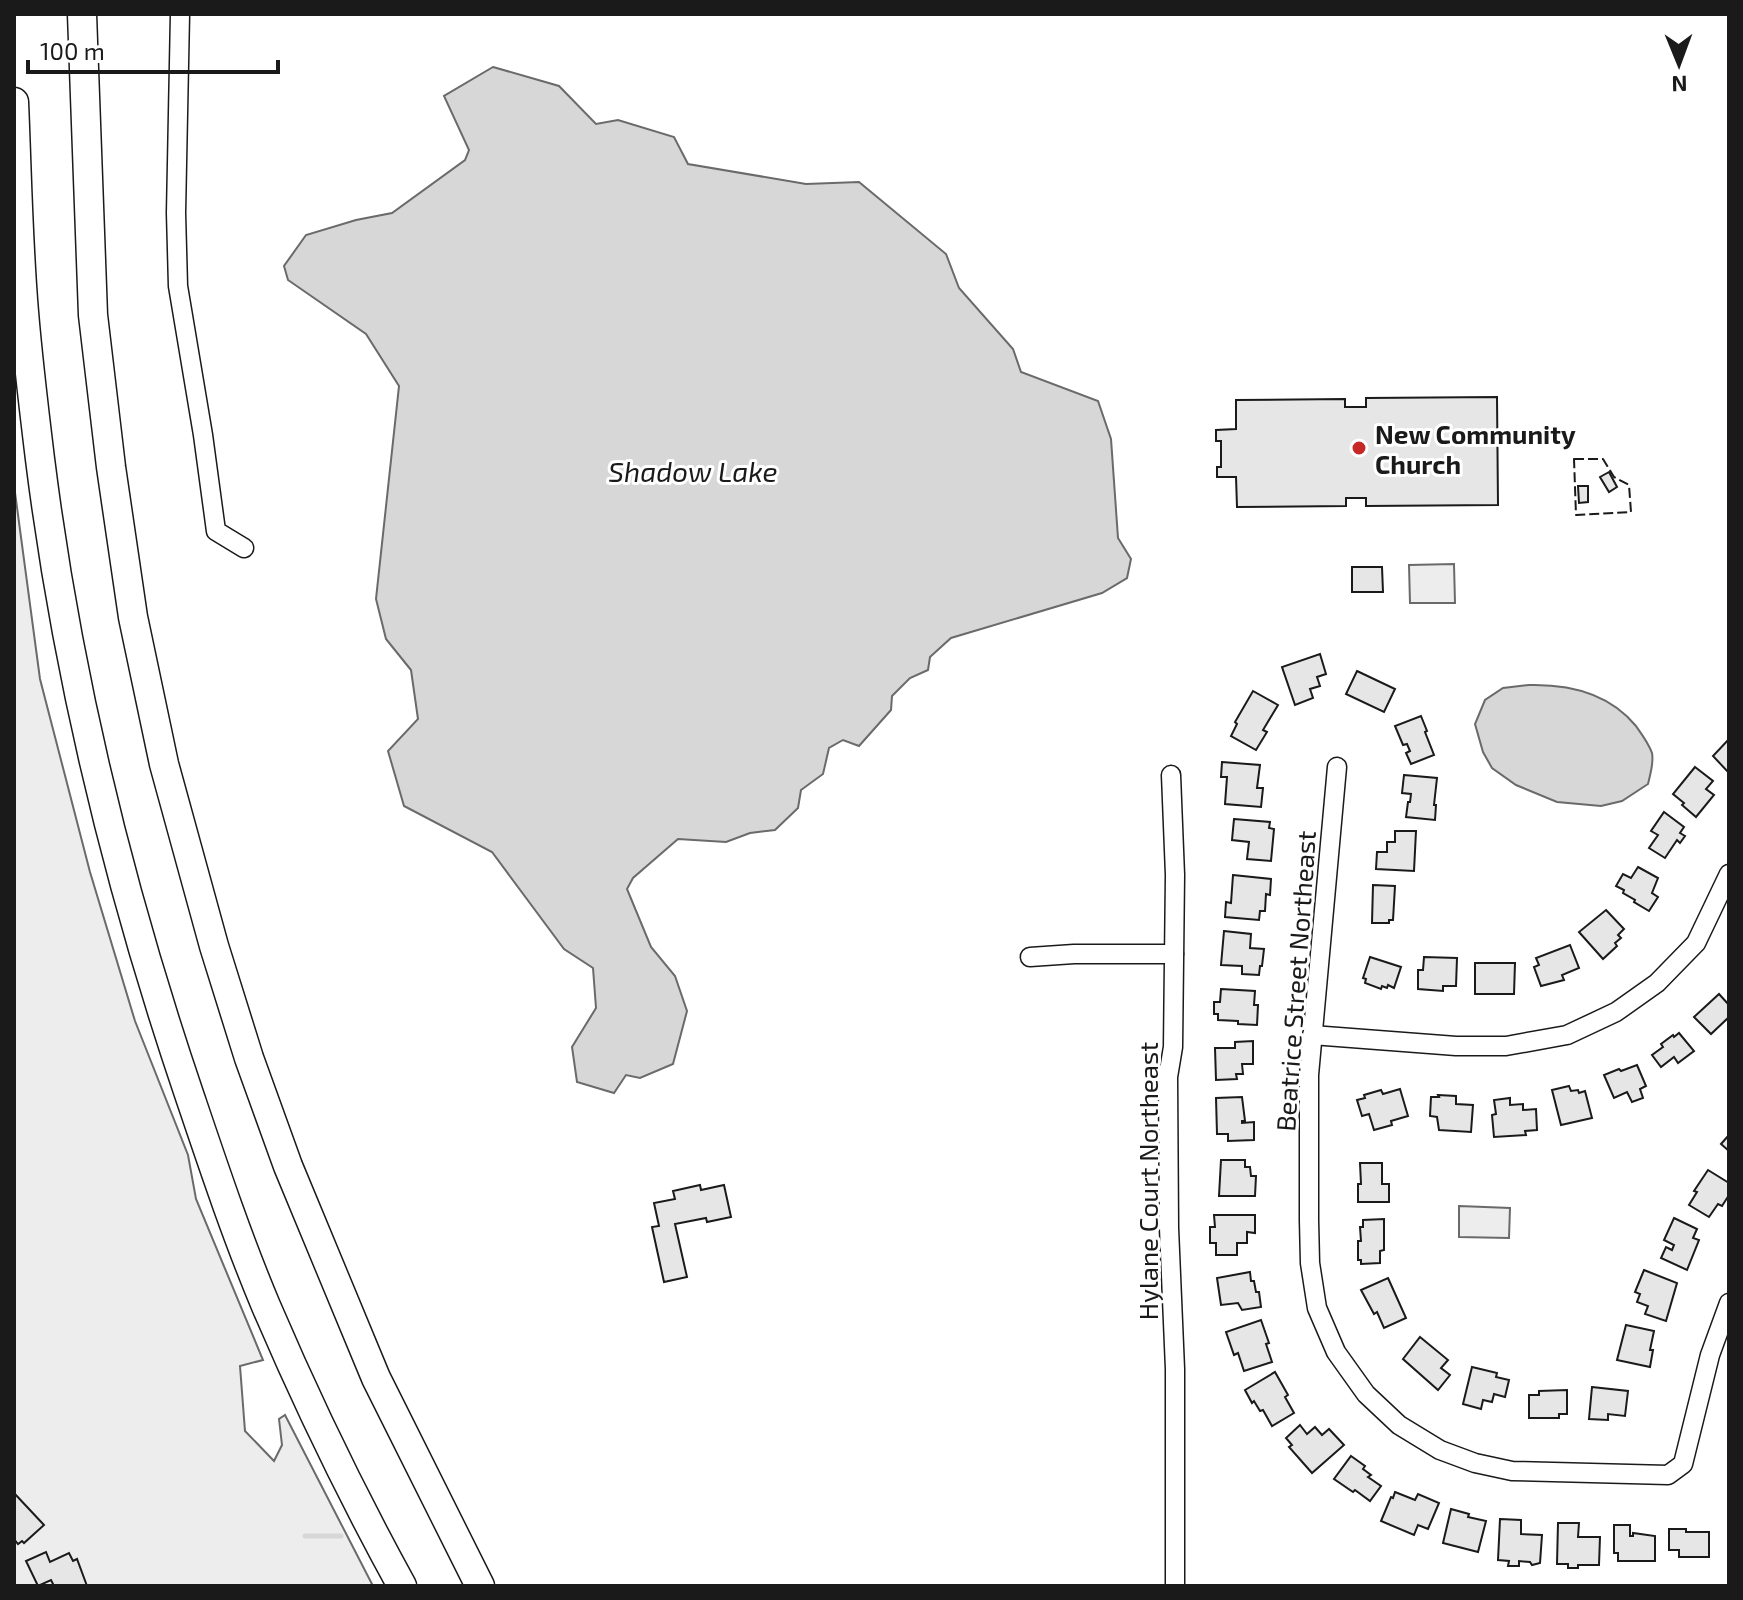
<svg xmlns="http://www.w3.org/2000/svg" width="1743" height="1600" viewBox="0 0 1743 1600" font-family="'Exo 2',sans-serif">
<rect width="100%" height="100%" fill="#fff"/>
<g fill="#ededed" stroke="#6a6a6a" stroke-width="2">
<polygon points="14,485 40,679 90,872 135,1021 188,1155 196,1199 263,1360 240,1366 245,1431 274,1461 282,1445 279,1419 285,1415 373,1586 14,1586"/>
<polygon points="1454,564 1455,603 1410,603 1409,565"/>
<polygon points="1459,1206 1510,1208 1509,1238 1459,1237"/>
</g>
<g fill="#d7d7d7" stroke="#6a6a6a" stroke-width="2">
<polygon points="493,67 559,86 596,124 618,120 674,137 688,164 806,184 859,182 946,254 959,288 1013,349 1021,372 1098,401 1111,439 1118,538 1131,559 1127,578 1102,593 951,638 930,657 928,670 910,678 892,696 891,710 859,746 843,740 829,748 823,774 801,790 798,808 775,830 750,833 726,842 678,839 633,878 627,889 651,947 675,976 687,1011 673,1064 640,1078 626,1075 614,1093 577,1082 572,1047 596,1008 593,968 564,949 492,852 404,806 388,751 418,719 411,670 386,639 376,599 399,386 366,334 288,280 284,266 306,235 356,220 392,213 465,160 469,150 444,96"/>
<path d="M1529 685C1570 684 1609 693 1636 726 1641 733 1649 744 1652 753 1654 763 1650 775 1648 784L1622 801 1601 806 1557 802 1516 785 1492 768 1483 752 1475 724 1485 700 1503 688Z"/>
</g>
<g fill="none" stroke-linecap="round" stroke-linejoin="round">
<polyline stroke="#d7d7d7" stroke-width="5" points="305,1536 341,1536"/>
</g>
<g fill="#e6e6e6" stroke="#1a1a1a" stroke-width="2">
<polygon points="1497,397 1498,505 1366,506 1366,498 1346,498 1346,506 1237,507 1236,477 1217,477 1217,467 1221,467 1221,441 1216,441 1216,430 1236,429 1236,400 1345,399 1345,407 1366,407 1366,398"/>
<polygon points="1609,472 1617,487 1609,492 1600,477"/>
<polygon points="1578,486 1588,486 1588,502 1579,503"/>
<polygon points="1352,567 1382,567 1383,592 1352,592"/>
<polygon points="1320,654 1326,674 1317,677 1320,686 1310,689 1313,698 1295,705 1282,667"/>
<polygon points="1357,671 1395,689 1384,712 1346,694"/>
<polygon points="1253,691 1278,705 1263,730 1267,732 1256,750 1231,736 1237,724 1235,722"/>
<polygon points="1421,716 1427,731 1425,732 1434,755 1411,764 1406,753 1410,751 1407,744 1403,745 1395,726"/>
<polygon points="1729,739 1729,773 1713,756"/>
<polygon points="1222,762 1260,765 1257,788 1263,788 1261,807 1225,804 1227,777 1221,777"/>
<polygon points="1695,767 1713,781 1706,789 1714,795 1696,817 1682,805 1684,803 1673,794"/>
<polygon points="1404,775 1437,778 1434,805 1436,805 1435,820 1406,817 1408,802 1410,802 1411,794 1402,793"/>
<polygon points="1664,812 1684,827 1680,833 1685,836 1680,843 1677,840 1665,858 1649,848 1658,835 1651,831"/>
<polygon points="1234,819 1270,822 1269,828 1274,829 1271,861 1247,859 1249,842 1232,840"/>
<polygon points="1395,831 1416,831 1414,871 1376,869 1377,852 1387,852 1387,842 1395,842"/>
<polygon points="1638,867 1658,878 1652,893 1658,897 1649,911 1634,902 1635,900 1623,893 1624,890 1616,886 1623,874 1631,878"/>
<polygon points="1233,875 1271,879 1270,895 1266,894 1265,911 1260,911 1259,920 1225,917 1226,902 1231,903"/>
<polygon points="1373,885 1395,886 1393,920 1389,920 1389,923 1372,923"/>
<polygon points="1606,910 1624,929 1618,935 1621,938 1615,943 1617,946 1603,959 1579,932"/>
<polygon points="1224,931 1251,934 1250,948 1264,949 1262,966 1260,966 1259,975 1242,974 1242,966 1221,965"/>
<polygon points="1570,945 1579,968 1562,975 1564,980 1541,986 1534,967 1539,965 1536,958"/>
<polygon points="1370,957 1401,967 1394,988 1388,985 1387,988 1382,986 1381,989 1365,983 1366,979 1363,978"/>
<polygon points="1424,957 1457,958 1456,986 1443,986 1443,991 1418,989 1418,970 1423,970"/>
<polygon points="1475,963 1515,963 1514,994 1475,994"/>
<polygon points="1221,989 1255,991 1254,1005 1258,1005 1257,1025 1238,1024 1238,1021 1218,1020 1218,1014 1214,1014 1214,1002 1220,1002"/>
<polygon points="1719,994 1729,1005 1729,1017 1711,1034 1694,1017"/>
<polygon points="1679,1033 1694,1051 1678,1063 1674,1057 1661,1067 1652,1055 1663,1047 1661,1044 1673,1035 1674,1037"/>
<polygon points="1253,1041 1253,1064 1242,1064 1243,1074 1236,1074 1237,1079 1216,1080 1215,1048 1235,1048 1235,1042"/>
<polygon points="1637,1065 1646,1086 1640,1089 1643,1098 1632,1102 1627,1092 1614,1098 1604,1075 1619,1069 1621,1071"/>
<polygon points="1569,1086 1571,1091 1578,1090 1579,1093 1585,1091 1592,1118 1561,1125 1552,1090"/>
<polygon points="1400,1089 1408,1116 1391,1121 1392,1125 1374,1130 1369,1114 1362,1116 1357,1100 1365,1098 1364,1095 1381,1090 1383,1094"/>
<polygon points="1438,1095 1456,1096 1456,1104 1473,1105 1471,1132 1439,1130 1437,1117 1430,1116 1431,1097 1439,1097"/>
<polygon points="1242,1097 1245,1121 1242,1121 1242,1123 1254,1122 1254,1140 1228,1141 1228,1134 1217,1134 1216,1098"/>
<polygon points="1510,1098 1510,1105 1523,1104 1523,1110 1536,1109 1537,1130 1525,1131 1526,1135 1494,1137 1492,1115 1496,1114 1494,1100"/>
<polygon points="1729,1135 1729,1151 1721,1144"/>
<polygon points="1221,1160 1245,1160 1245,1167 1250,1167 1251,1176 1256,1176 1255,1196 1219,1196"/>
<polygon points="1360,1163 1382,1163 1382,1184 1389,1184 1389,1202 1358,1202 1358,1184 1361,1184"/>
<polygon points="1708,1170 1729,1183 1729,1195 1722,1206 1718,1204 1709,1217 1689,1205 1697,1192 1694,1191"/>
<polygon points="700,1185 701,1190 724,1185 731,1217 707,1222 706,1218 675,1224 687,1277 664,1282 652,1227 659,1226 654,1203 675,1199 673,1191"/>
<polygon points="1214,1215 1255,1215 1255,1233 1247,1232 1247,1243 1237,1243 1237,1255 1216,1255 1216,1243 1210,1243 1210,1227 1215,1227"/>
<polygon points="1674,1218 1697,1229 1693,1238 1699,1240 1687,1270 1661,1258 1666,1247 1672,1250 1674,1245 1664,1240"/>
<polygon points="1384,1219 1384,1250 1380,1251 1380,1263 1361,1264 1361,1260 1358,1260 1358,1241 1361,1241 1360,1227 1363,1227 1363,1220"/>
<polygon points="1644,1270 1677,1283 1666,1321 1645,1314 1648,1306 1637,1302 1640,1294 1635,1292"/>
<polygon points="1250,1272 1251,1281 1254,1281 1256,1292 1259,1292 1261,1307 1242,1310 1238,1303 1221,1305 1217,1278"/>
<polygon points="1388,1278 1406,1318 1384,1328 1377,1312 1374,1314 1361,1290"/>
<polygon points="1261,1320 1269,1343 1266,1344 1272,1362 1244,1371 1238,1353 1234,1355 1226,1332"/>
<polygon points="1626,1325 1654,1331 1650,1350 1653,1350 1650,1367 1617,1360"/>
<polygon points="1420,1337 1448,1360 1441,1368 1450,1375 1438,1390 1403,1359"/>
<polygon points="1472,1367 1497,1373 1496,1377 1509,1380 1505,1397 1494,1394 1492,1402 1483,1400 1481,1409 1463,1404"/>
<polygon points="1275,1372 1288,1395 1285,1397 1294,1413 1272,1426 1263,1410 1260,1411 1254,1401 1252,1403 1245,1390"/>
<polygon points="1592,1387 1628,1391 1625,1416 1608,1414 1608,1420 1589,1419"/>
<polygon points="1567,1390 1567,1414 1559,1414 1559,1418 1529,1418 1529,1395 1539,1395 1539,1391"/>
<polygon points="1300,1425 1307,1434 1315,1427 1322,1435 1329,1429 1344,1445 1312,1473 1289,1447 1292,1445 1286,1438"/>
<polygon points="1351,1456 1365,1466 1363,1469 1371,1475 1368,1477 1381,1486 1370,1501 1355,1490 1353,1492 1334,1479"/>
<polygon points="1395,1492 1415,1500 1418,1494 1439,1503 1428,1529 1418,1525 1414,1535 1381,1521 1391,1497 1393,1498"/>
<polygon points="14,1493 44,1525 24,1543 22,1541 18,1544 14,1539"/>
<polygon points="1451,1509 1469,1514 1468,1517 1486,1521 1478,1552 1443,1543"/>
<polygon points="1500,1519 1521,1520 1521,1534 1542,1535 1540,1563 1532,1565 1530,1562 1519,1561 1519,1566 1508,1566 1509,1561 1498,1560"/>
<polygon points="1558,1523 1579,1523 1578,1537 1600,1537 1599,1565 1578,1565 1578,1568 1568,1568 1568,1564 1557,1564"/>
<polygon points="1614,1525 1630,1525 1630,1536 1633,1536 1633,1533 1655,1536 1655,1561 1618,1561 1618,1553 1614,1553"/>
<polygon points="1669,1529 1686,1529 1686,1532 1709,1532 1709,1557 1679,1557 1679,1550 1669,1550"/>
<polygon points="46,1552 50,1562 69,1553 73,1561 77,1559 87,1586 54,1586 51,1580 38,1586 26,1561"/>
</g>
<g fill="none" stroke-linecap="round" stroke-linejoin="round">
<defs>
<g id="minor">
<polyline points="180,14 176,213 178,286 203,435 216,531 244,548"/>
<polyline points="1337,767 1309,1075 1309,1220 1310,1263 1317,1308 1336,1352 1366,1394 1399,1425 1440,1450 1475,1463 1512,1471 1668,1475 1683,1464 1710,1355 1729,1303"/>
<polyline points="1171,775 1175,875 1173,1047 1168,1077 1169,1228 1175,1369 1175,1586"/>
<polyline points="1030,957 1074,954 1174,954"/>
<polyline points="1312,1035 1456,1046 1506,1046 1567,1035 1616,1012 1657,983 1696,943 1729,874"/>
</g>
<g id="highway">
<polyline points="82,14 93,315 111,467 133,617 164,764 214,946 249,1058 288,1166 376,1378 480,1586"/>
<path d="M14 102C17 172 18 242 24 312 28 361 34 410 40 459 67 675 119 888 189 1094 213 1165 237 1237 266 1306 307 1402 352 1495 402 1586"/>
</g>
</defs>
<use href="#minor" stroke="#1a1a1a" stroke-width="21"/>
<use href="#highway" stroke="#1a1a1a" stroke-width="31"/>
<use href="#minor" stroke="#fff" stroke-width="18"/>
<use href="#highway" stroke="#fff" stroke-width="28"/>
<polygon stroke="#1a1a1a" stroke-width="2" stroke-dasharray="10 4" stroke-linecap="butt" points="1574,459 1603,459 1614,477 1629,485 1631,512 1576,515"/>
</g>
<circle fill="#c62828" stroke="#fff" stroke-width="3" cx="1359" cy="448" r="8"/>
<g text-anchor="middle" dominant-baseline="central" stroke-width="6" stroke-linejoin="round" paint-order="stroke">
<g font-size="26" font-weight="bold" fill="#1a1a1a" stroke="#fff" text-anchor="start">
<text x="1375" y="433">New Community<tspan x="1375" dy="30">Church</tspan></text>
</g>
<g font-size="26" fill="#1a1a1a" stroke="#fff">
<text transform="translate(1295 981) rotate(-86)">Beatrice Street Northeast</text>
<text transform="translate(1147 1181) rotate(-90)">Hylane Court Northeast</text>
</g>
<g font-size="28" font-style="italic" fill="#1a1a1a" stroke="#fff">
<text x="693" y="471">Shadow Lake</text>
</g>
</g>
<rect width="1743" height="1600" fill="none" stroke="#1a1a1a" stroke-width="32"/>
<g transform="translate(1679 64) rotate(179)" stroke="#ffffff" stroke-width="6" paint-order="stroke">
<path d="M0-6L14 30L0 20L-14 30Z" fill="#1a1a1a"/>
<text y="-12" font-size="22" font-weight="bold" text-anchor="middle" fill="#1a1a1a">N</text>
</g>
<path d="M28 60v12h250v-12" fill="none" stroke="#1a1a1a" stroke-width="4"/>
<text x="40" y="60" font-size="24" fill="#1a1a1a" stroke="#ffffff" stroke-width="6" paint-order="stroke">100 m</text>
</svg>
